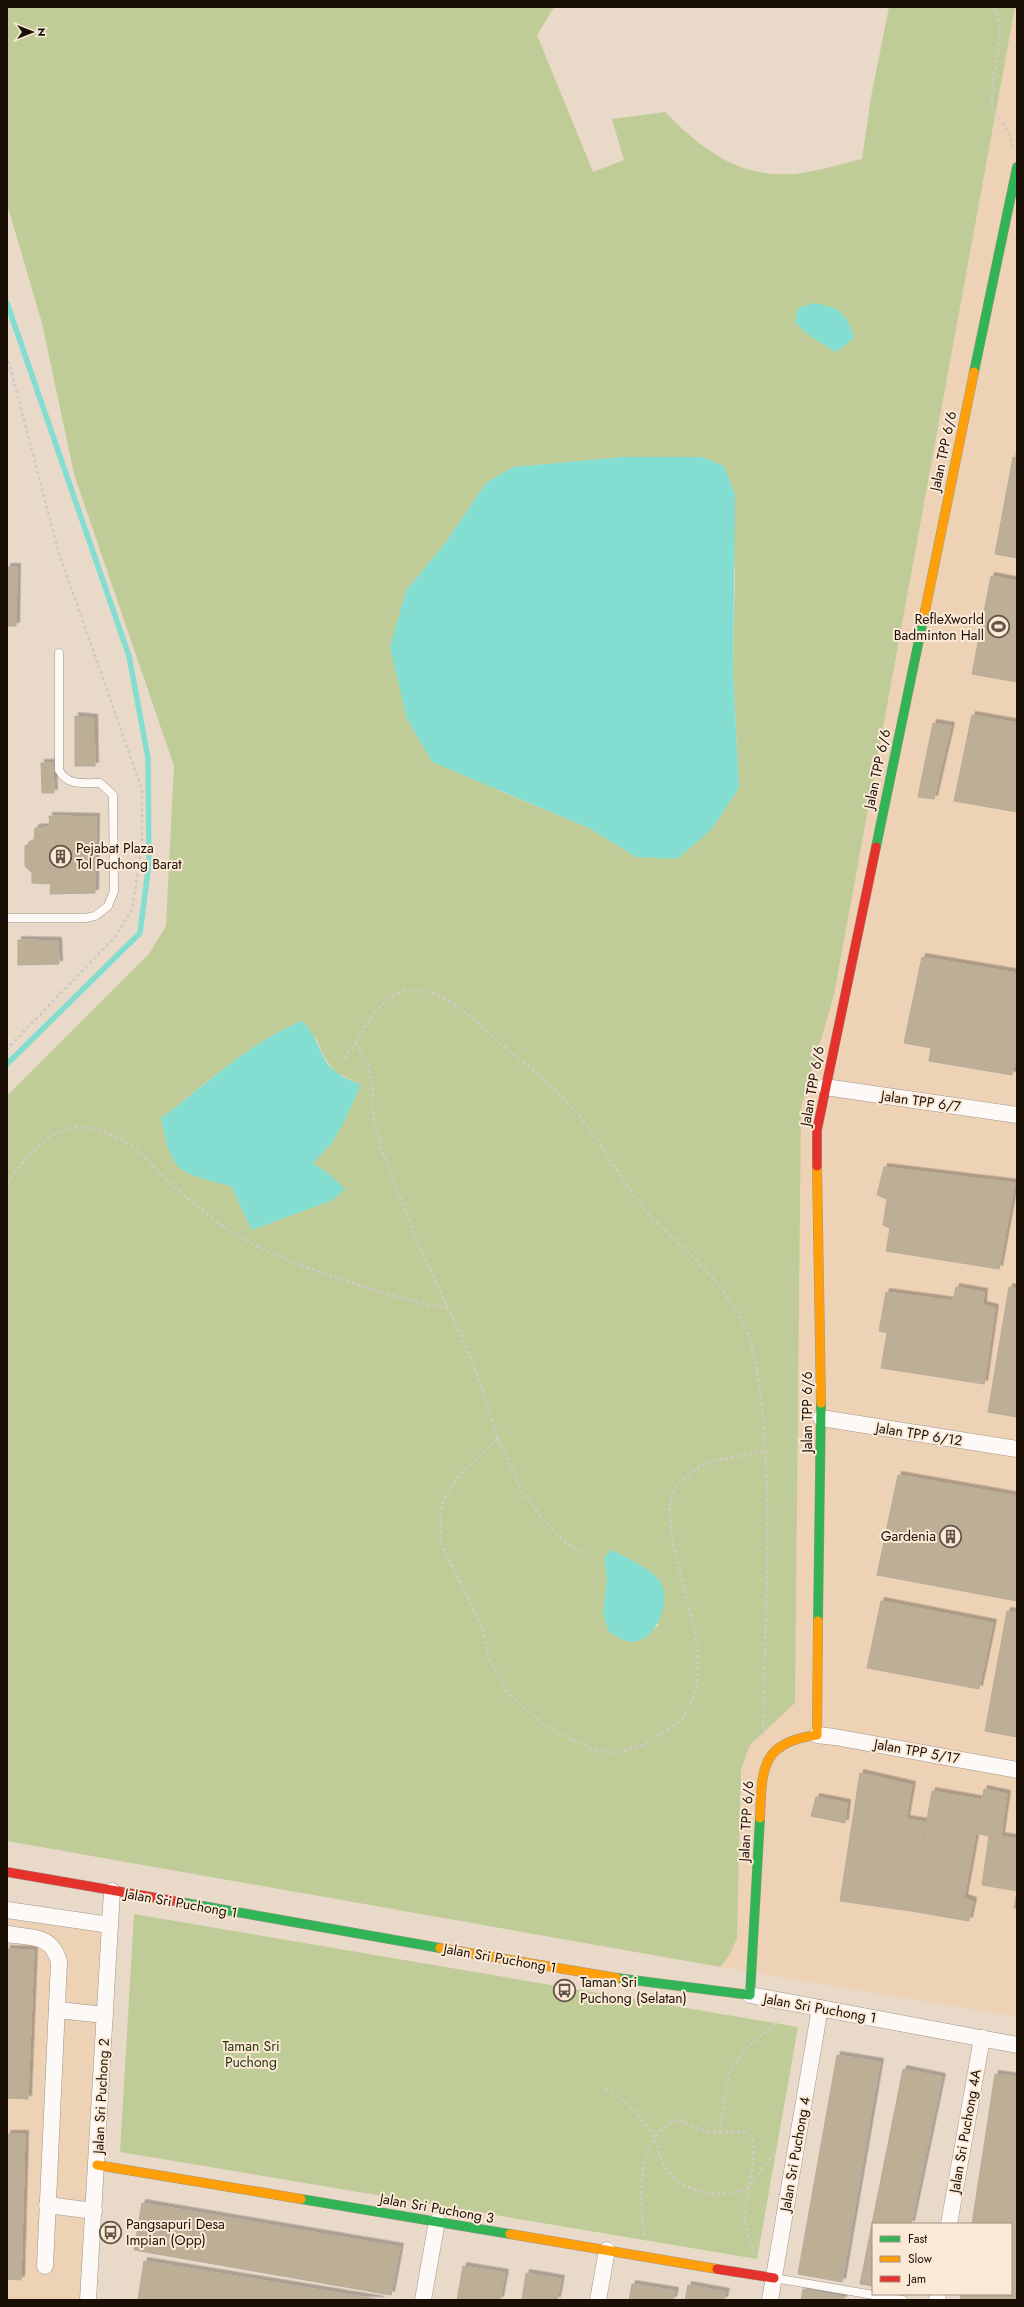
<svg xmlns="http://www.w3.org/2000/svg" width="1024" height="2307" viewBox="0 0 1024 2307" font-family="Jost,sans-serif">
<defs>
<filter id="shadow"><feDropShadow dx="3.5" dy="-3.5" stdDeviation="0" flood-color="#0004"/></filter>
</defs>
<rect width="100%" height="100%" fill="#e9d9c8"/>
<g fill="#edd2b6">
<polygon points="1015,7 1017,7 1017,2017 721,1967 730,1954 737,1937 741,1769 750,1745 795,1703 801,1108 834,995"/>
<polygon points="7,1917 103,1931 81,2300 7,2300"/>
</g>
<g fill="#bfcc97" fill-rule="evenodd">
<path d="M7 7H554L537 35 593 172 624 160 612 119 665 112C702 149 738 178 793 174 816 172 840 164 862 159L871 97 889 7H1015L834 995 801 1108 795 1703 750 1745 741 1769 737 1938 730 1954 721 1967 7 1841V1096L149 954 166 926 174 766 74 474 42 323 7 204ZM849 320 835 352 807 334ZM622 457H702L724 466 735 572 733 671 739 788 636 857 589 828 497 790 406 591 446 542 486 483 513 467ZM302 1021 317 1040 323 1055 335 1072 361 1085 331 1144 312 1163 329 1174 333 1200 252 1230 231 1186 161 1118C205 1085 250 1042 302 1021ZM604 1558 659 1625 639 1640 603 1611 607 1579Z"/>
<polygon points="134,1914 798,2027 757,2259 120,2152"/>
</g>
<g fill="#84ddd1">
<path d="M814 303C839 308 846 311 854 337L845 346 835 352 807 334 795 322 798 308Z"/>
<polygon points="622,457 702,457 724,466 735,494 733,671 739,788 711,830 677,859 636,857 589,828 432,762 407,719 390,647 406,591 446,542 486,483 513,467"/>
<path d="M302 1021C319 1035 319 1060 336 1072 343 1078 353 1081 361 1085L342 1126 331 1144 313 1163 329 1174 345 1189 333 1200 252 1230 231 1186C219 1183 187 1176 179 1167 168 1156 164 1132 161 1118 206 1085 249 1042 302 1021Z"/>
<path d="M611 1550C627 1558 646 1566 658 1579 676 1598 654 1649 626 1641 619 1639 613 1634 608 1630L603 1611 607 1579 604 1558Z"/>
</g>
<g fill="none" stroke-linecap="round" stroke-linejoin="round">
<polyline stroke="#84ddd1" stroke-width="5.5" points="7,303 129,656 148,758 149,863 140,933 7,1064"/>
</g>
<g fill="#bdaf95" stroke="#b6ab9d" filter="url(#shadow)">
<polygon points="1013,457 1017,458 1017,558 995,554"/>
<polygon points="7,567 17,567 16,626 7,626"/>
<polygon points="991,576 1017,581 1017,682 972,674"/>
<polygon points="972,715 1017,723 1017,812 954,801"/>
<polygon points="75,716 94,718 95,766 75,766"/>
<polygon points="933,723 951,726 934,799 918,797"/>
<polygon points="41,763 53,763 54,793 42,793"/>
<polygon points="49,816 96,817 95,893 50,894 51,884 32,883 32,873 25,866 25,846 34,841 35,828 50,827"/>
<polygon points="18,940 58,941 59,964 18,965"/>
<polygon points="922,957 1017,973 1017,1062 1015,1062 1012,1075 929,1061 931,1048 904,1043"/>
<polygon points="884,1167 1015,1183 999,1269 886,1251 890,1228 883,1225 887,1199 877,1195"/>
<polygon points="956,1287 984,1292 983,1305 995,1308 984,1384 881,1368 887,1333 879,1331 886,1292 953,1301"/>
<polygon points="1009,1287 1017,1289 1017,1417 988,1412"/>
<polygon points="898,1475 1017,1496 1017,1601 877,1575"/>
<polygon points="881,1601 993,1623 979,1689 867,1668"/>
<polygon points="1007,1611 1017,1613 1017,1737 985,1731"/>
<polygon points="860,1773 912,1785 906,1819 926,1822 911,1911 840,1901"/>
<polygon points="984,1789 1007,1794 1001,1836 1017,1839 1017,1891 982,1885 989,1836 975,1833"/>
<polygon points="932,1791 982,1800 964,1898 973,1901 969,1921 911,1911"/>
<polygon points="816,1797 847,1803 845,1823 811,1816"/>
<polygon points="1017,1891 1017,1908 1014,1908"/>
<polygon points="7,1949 34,1950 28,2099 7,2098"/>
<polygon points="837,2055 880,2062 842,2282 798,2274"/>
<polygon points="903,2069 942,2077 911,2224 873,2224 873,2286 860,2284"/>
<polygon points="995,2074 1017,2077 1017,2292 1016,2300 960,2300 961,2294 1011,2294 1011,2224 972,2224"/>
<polygon points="7,2134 25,2134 21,2280 7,2279"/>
<polygon points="142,2203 400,2247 391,2295 134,2250"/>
<polygon points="144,2261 381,2300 138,2300"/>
<polygon points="463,2266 505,2273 500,2300 457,2300"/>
<polygon points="526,2273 561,2279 557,2300 522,2300"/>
<polygon points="632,2284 675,2291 673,2300 629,2300"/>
<polygon points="688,2285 726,2292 724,2300 685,2300"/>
<polygon points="803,2289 844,2297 843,2300 801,2300"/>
</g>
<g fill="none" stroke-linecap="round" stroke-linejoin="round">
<defs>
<g id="lane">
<path d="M7 918H85L95 916 108 906 114 891 113 795 100 783C84 783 67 786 59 770V653"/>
<polyline points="774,2278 903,2300"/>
</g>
<g id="street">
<polyline points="825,1087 1017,1115"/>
<polyline points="821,1418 1017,1449"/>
<polyline points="817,1735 835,1737 1017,1770"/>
<polyline points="7,1910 110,1925"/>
<path d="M7 1934C31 1938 52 1934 59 1962L45 2266"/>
<polyline points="750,1995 1017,2045"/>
<polyline points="57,2010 105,2015"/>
<polyline points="47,2205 94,2211"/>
<polyline points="949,2224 982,2038"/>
<polyline points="88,2300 112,1891"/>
<polyline points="423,2300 437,2221"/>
<polyline points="598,2300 607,2250"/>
<polyline points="770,2300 820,2008"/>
<polyline points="937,2300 938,2294"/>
</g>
<g id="fast">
<polyline points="974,372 1017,167"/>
<polyline points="876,847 925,611"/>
<polyline points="818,1621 821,1403"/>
<polyline points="180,1902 440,1948"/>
<polyline points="617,1978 750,1995 760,1818"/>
<polyline points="301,2199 510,2234"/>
</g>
<g id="slow">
<polyline points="925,611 974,372"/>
<polyline points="817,1166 821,1403"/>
<path d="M760 1818C762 1770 760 1742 817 1735L818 1621"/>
<polyline points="440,1948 617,1978"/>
<polyline points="97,2165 301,2199"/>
<polyline points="510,2234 717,2269"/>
</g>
<g id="jam">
<polyline points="817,1166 817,1130 876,847"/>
<polyline points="7,1872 180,1902"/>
<polyline points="717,2269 774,2278"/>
</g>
</defs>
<use href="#lane" stroke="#a19588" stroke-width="9"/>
<use href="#street" stroke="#a19588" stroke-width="17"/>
<use href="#fast" stroke="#a19588" stroke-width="10"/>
<use href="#slow" stroke="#a19588" stroke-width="10"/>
<use href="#jam" stroke="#a19588" stroke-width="10"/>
<g stroke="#cfcac5" stroke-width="2.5" stroke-dasharray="3 3" stroke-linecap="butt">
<path d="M994 7C1008 39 990 73 992 105 992 118 1014 125 1011 149"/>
<polyline points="7,355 58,550 142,790 142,846 132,909 114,938 7,1049"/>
<polyline points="356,1043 368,1065 373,1091 373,1115 381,1148 417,1241 474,1365 498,1438 523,1493 544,1521 563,1540 585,1555"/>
<path d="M344 1058C363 1036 378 992 412 990 445 987 484 1029 507 1049 517 1058 528 1065 538 1074 554 1088 569 1104 583 1121 607 1151 624 1185 649 1215 659 1226 671 1235 682 1246 709 1272 743 1309 752 1347 763 1392 765 1440 767 1486 769 1569 764 1652 763 1736"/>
<path d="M7 1183C26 1159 47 1127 81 1127 96 1127 119 1137 131 1145 143 1153 153 1167 164 1177 185 1196 206 1215 229 1230 273 1259 344 1281 395 1296 412 1300 430 1307 447 1307"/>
<polyline points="498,1438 460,1475 444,1498 441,1515 441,1544 472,1606 483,1630 488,1656 508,1693 546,1727 591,1749 616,1753 643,1745 683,1719 697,1689 698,1656 694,1628 673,1542 669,1511 673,1490 689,1474 708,1462 766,1451"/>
<path d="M605 2089C626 2101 644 2117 654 2139 659 2148 659 2158 665 2167 683 2194 719 2199 748 2189"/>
<polyline points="719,2133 730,2071 747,2048 776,2023"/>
<polyline points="751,2185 763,2166 775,2154"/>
<path d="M644 2236C639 2201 636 2136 676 2120L709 2132H744L752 2138C758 2164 745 2190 745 2216 746 2229 750 2243 755 2255"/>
</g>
<use href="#lane" stroke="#fcf9f7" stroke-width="8"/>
<use href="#street" stroke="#fcf9f7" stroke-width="16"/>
<use href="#fast" stroke="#30b455" stroke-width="9"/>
<use href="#slow" stroke="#ff9f0a" stroke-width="9"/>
<use href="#jam" stroke="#e5322d" stroke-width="9"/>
</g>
<defs>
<symbol id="stadium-ring" viewBox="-11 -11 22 22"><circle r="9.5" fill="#fbe9d6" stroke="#625649" stroke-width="1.5"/><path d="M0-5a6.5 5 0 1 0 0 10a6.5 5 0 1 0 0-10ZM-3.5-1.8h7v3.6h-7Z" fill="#625649"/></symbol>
<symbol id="building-ring" viewBox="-11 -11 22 22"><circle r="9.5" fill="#fbe9d6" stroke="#625649" stroke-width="1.5"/><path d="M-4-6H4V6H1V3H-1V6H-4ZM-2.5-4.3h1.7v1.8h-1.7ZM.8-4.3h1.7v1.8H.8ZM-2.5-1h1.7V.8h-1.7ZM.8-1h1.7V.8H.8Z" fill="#625649"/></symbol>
<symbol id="bus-ring" viewBox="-11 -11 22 22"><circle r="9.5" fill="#fbe9d6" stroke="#625649" stroke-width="1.5"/><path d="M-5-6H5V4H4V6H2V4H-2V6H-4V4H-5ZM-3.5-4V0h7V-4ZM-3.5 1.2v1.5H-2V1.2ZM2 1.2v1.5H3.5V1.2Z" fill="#625649"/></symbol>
</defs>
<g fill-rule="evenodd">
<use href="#stadium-ring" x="986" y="614" width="25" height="25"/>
<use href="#building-ring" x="48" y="844" width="25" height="25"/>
<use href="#building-ring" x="938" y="1524" width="25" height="25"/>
<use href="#bus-ring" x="552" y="1978" width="25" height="25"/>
<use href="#bus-ring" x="98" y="2220" width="25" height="25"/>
</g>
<g text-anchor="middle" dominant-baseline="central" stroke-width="4" stroke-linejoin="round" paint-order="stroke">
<g font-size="14" fill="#190f05" stroke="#fbe9d6">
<text transform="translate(943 451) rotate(-78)">Jalan TPP 6/6</text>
<text transform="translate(877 769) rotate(-78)">Jalan TPP 6/6</text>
<text transform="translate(812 1086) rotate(-80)">Jalan TPP 6/6</text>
<text transform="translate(921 1101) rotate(8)">Jalan TPP 6/7</text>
<text transform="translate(807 1412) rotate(-90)">Jalan TPP 6/6</text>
<text transform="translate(919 1434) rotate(9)">Jalan TPP 6/12</text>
<text transform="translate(917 1751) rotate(10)">Jalan TPP 5/17</text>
<text transform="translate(746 1821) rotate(-87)">Jalan TPP 6/6</text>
<text transform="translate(181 1903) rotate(10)">Jalan Sri Puchong 1</text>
<text transform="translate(500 1958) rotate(10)">Jalan Sri Puchong 1</text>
<text transform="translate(820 2008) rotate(10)">Jalan Sri Puchong 1</text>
<text transform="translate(101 2096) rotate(-87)">Jalan Sri Puchong 2</text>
<text transform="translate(965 2131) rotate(-80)">Jalan Sri Puchong 4A</text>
<text transform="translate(795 2154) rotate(-80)">Jalan Sri Puchong 4</text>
<text transform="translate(437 2208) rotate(10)">Jalan Sri Puchong 3</text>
</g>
<g font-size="14" fill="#190f05" stroke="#fbe9d6" text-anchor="start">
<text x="984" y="619" text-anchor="end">RefleXworld<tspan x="984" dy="16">Badminton Hall</tspan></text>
<text x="76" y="848">Pejabat Plaza<tspan x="76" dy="16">Tol Puchong Barat</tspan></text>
<text x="936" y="1536" text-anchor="end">Gardenia</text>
<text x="580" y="1982">Taman Sri<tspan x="580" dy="16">Puchong (Selatan)</tspan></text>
<text x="126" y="2224">Pangsapuri Desa<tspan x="126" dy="16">Impian (Opp)</tspan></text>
</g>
<g font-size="14" fill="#273613" stroke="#fbe9d6">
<text x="251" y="2046">Taman Sri<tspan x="251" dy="16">Puchong</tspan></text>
</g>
</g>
<rect width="1024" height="2307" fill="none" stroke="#190f05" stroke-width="16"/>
<rect x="872" y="2223" width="140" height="72" fill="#fbe9d6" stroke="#a19282"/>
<rect x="880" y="2236" width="20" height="6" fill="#30b455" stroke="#a19282"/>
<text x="908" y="2243" font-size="12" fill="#190f05">Fast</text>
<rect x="880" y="2256" width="20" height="6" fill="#ff9f0a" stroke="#a19282"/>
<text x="908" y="2263" font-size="12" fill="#190f05">Slow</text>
<rect x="880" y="2276" width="20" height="6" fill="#e5322d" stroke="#a19282"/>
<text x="908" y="2283" font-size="12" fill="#190f05">Jam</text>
<g transform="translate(32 32) rotate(90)" stroke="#fbe9d6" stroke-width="3" paint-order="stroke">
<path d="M0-3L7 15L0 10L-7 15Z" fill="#190f05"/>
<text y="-6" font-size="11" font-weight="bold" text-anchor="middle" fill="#190f05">N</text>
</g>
</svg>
